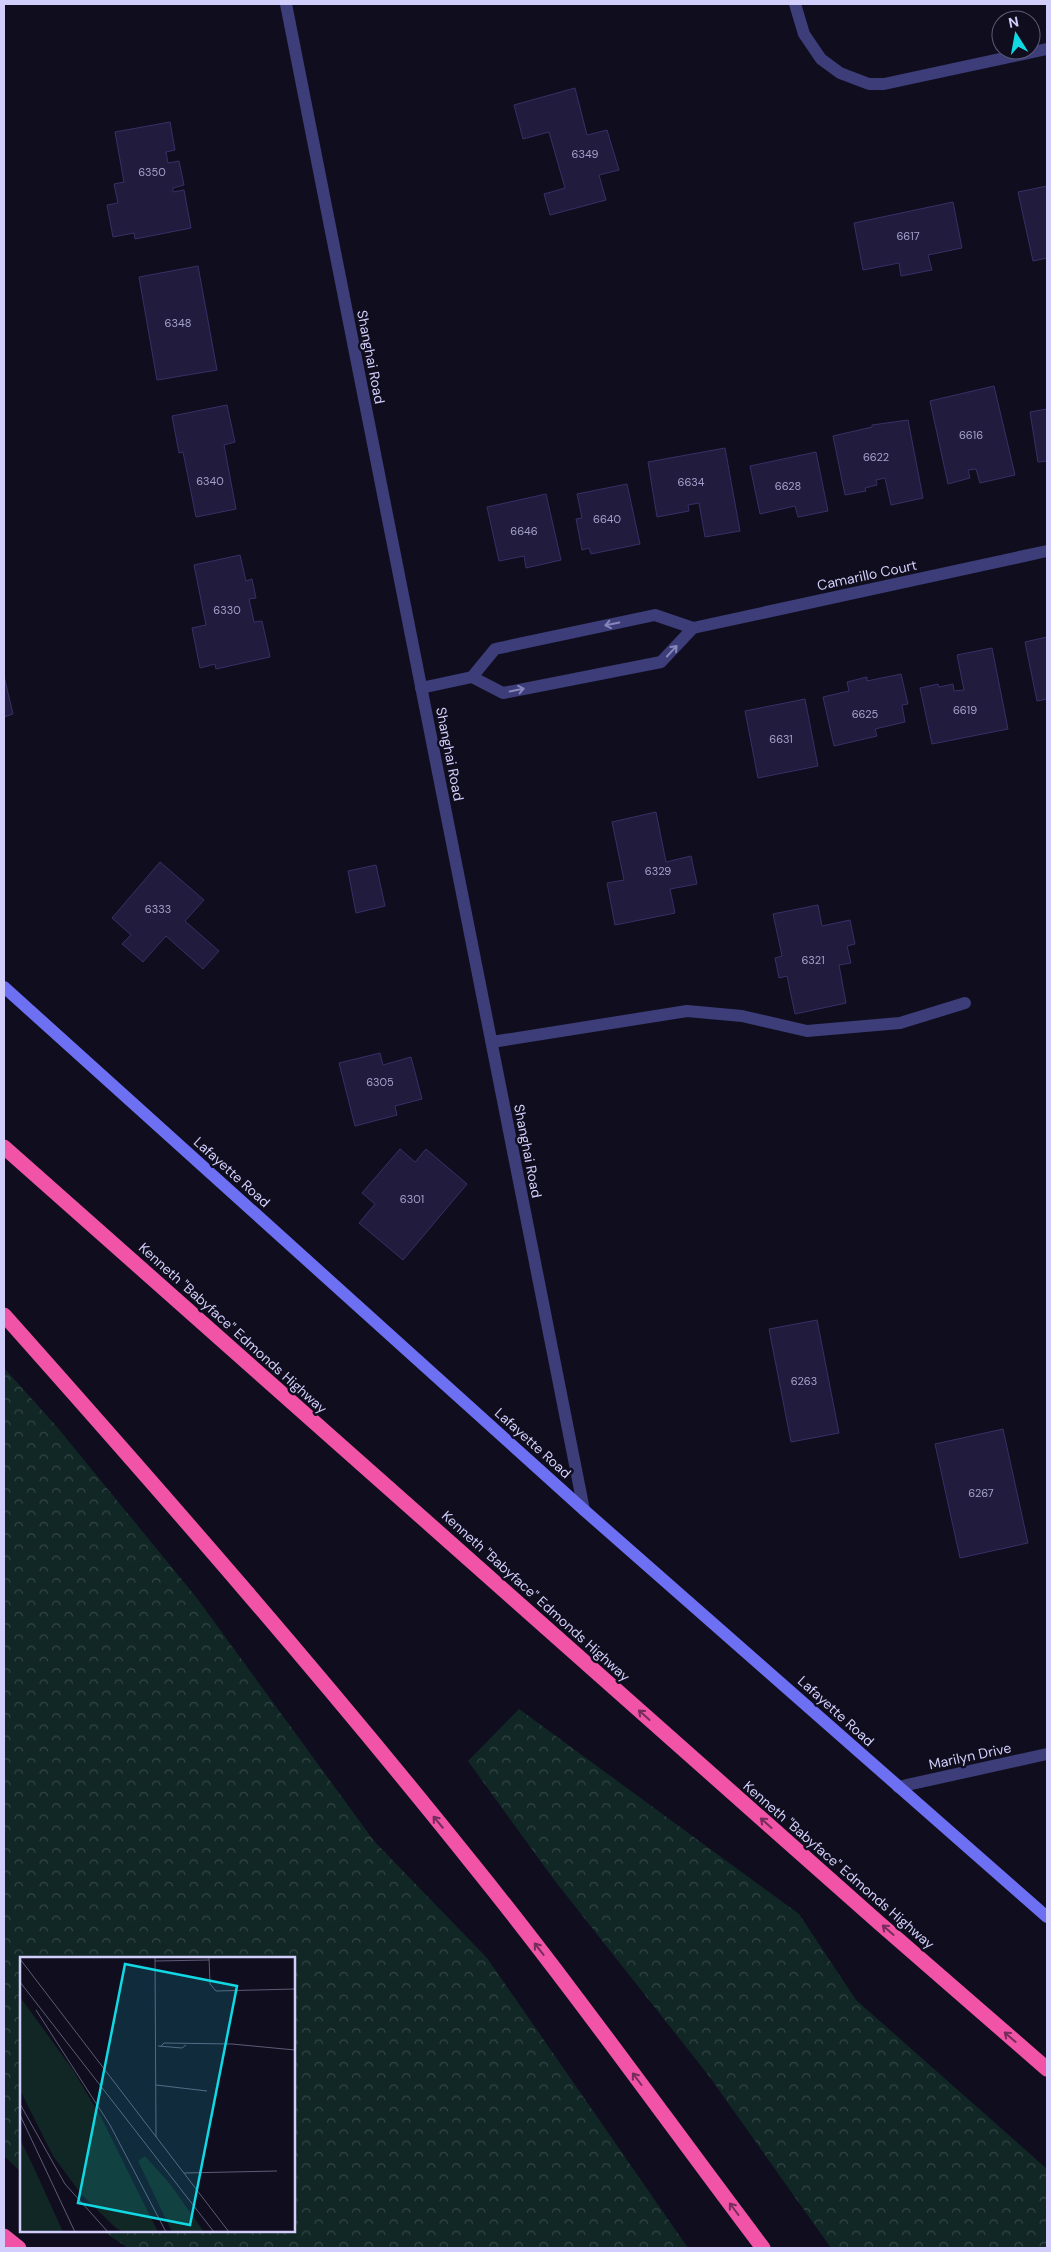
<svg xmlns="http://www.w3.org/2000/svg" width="1051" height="2252" viewBox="0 0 1051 2252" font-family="'DM Sans',sans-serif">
<defs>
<pattern id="forest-crowns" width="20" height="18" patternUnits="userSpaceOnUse" patternTransform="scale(1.25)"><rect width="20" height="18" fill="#112725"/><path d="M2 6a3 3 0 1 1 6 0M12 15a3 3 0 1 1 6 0" fill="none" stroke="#334546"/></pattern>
</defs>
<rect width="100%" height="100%" fill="#100e1e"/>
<g fill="url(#forest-crowns)">
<polygon points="4,1368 57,1427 196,1597 374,1841 487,1958 688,2248 128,2248 103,2231 294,2231 294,1958 21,1958 21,2172 4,2156"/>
<polygon points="519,1709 799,1914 856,2000 1047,2169 1047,2248 831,2248 709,2076 555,1881 468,1761"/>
</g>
<g fill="#211b3d" stroke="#382f67">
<polygon points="575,88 587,135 607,130 619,170 599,175 606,200 550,215 544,194 565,188 549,132 523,139 514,105"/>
<polygon points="170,122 175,150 166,152 168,163 179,161 184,185 173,188 173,192 184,190 191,228 135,239 134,233 113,237 107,205 118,203 114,184 124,182 115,132"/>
<polygon points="1047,186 1047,258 1033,261 1018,192"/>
<polygon points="953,202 962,248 928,255 932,270 901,276 899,263 863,270 854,223"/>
<polygon points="198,266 217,370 157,380 139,277"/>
<polygon points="994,386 1015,475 980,483 976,469 968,470 970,478 948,484 930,401"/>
<polygon points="227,405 235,442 224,445 236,509 196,517 183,452 179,453 172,416"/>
<polygon points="1047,409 1047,461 1038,462 1030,412"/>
<polygon points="908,420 923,498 891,505 885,478 876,480 877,485 865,488 866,491 845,495 833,436 872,427 872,425"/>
<polygon points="725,448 740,531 705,537 699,503 688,505 689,511 657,517 648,462"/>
<polygon points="816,452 828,511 798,517 795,506 760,514 750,466"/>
<polygon points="627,484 640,544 591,554 589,548 582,550 576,519 582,518 577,494"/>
<polygon points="546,494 561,560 526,568 524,556 499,561 487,507"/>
<polygon points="240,555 246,581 252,579 256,598 249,599 254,622 262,621 270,657 216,669 215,664 200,668 192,628 206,625 194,565"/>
<polygon points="1047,637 1047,699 1037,701 1025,642"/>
<polygon points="992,648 1008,729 932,744 920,688 938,684 939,687 953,684 954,691 964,690 957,655"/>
<polygon points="901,674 908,704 902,705 905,722 875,729 877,736 834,746 823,697 849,691 847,682 867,677 867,681"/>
<polygon points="4,676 13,714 4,717"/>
<polygon points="805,699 818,766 758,778 745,711"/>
<polygon points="656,812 666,862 691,856 697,884 670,889 675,913 615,925 607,883 624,880 612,822"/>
<polygon points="160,862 204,900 185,921 219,951 203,969 166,936 143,962 122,944 131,935 112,918"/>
<polygon points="376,865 385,906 356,913 348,871"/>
<polygon points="818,905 822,926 850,920 855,944 847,946 851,963 839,965 846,1003 795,1014 787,976 779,978 775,958 782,956 773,914"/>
<polygon points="380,1053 383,1065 411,1057 422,1099 395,1106 397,1115 355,1126 339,1063"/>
<polygon points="400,1149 415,1162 426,1149 467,1184 403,1260 359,1223 375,1204 362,1193"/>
<polygon points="817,1320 839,1433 791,1442 769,1329"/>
<polygon points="1003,1429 1028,1543 960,1558 935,1444"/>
</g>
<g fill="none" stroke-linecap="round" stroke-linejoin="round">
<polyline stroke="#3c3d79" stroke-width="12" points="492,1042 687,1011 742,1016 807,1031 900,1023 965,1003"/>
<g stroke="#3c3d79" stroke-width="12">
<polyline points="795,4 804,34 821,59 840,73 869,84 884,84 1047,49"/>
<polyline points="472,677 495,649 655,615 693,628 1047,551"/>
<polyline points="421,688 472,677 503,693 661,662 693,628"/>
<polyline points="898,1787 1047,1754"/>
</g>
<polyline stroke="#3c3d79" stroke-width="12" points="286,4 584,1510"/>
<polyline stroke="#6d70f3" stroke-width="12" points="4,987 584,1510 1047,1917"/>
<g stroke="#f153a6" stroke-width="15">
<polyline points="4,1147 878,1922 1047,2069"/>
<path d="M4 1315C165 1496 324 1678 475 1867 575 1991 667 2121 763 2248"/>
<polyline points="4,2236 19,2248"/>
</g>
</g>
<defs><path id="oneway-shaft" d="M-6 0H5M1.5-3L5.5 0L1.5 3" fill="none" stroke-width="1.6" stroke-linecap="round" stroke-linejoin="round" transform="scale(1.25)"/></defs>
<g stroke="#8686ba">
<use href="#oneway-shaft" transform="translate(612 624) rotate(168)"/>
<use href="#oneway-shaft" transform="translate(672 651) rotate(-47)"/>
<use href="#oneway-shaft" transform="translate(517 690) rotate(-11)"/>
</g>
<g stroke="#752d5b">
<use href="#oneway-shaft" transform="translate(644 1715) rotate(-138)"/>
<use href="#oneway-shaft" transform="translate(438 1822) rotate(-130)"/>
<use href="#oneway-shaft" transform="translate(766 1823) rotate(-138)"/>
<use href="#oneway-shaft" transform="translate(888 1930) rotate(-139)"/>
<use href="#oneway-shaft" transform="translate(539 1949) rotate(-128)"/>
<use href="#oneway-shaft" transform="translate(1010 2037) rotate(-139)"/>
<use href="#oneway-shaft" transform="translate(637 2079) rotate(-127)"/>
<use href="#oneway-shaft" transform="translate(734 2209) rotate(-127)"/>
</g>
<g text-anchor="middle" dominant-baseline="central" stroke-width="5" stroke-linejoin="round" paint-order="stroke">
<g font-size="11" fill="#a5a1cc">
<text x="585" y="154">6349</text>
<text x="152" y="172">6350</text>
<text x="908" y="236">6617</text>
<text x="178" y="323">6348</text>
<text x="971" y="435">6616</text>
<text x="876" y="457">6622</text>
<text x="210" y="481">6340</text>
<text x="691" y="482">6634</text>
<text x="788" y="486">6628</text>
<text x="607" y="519">6640</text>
<text x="524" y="531">6646</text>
<text x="227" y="610">6330</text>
<text x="965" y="710">6619</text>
<text x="865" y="714">6625</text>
<text x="781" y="739">6631</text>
<text x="658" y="871">6329</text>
<text x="158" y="909">6333</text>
<text x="813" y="960">6321</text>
<text x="380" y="1082">6305</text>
<text x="412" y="1199">6301</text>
<text x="804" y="1381">6263</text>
<text x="981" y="1493">6267</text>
</g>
<g font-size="14" fill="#d1cefb" stroke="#100e1e">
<text transform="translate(371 357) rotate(79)">Shanghai Road</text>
<text transform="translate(867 575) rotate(-12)">Camarillo Court</text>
<text transform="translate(450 754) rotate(79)">Shanghai Road</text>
<text transform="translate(528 1151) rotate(79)">Shanghai Road</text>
<text transform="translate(232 1172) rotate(42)">Lafayette Road</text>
<text transform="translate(233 1328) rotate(42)">Kenneth "Babyface" Edmonds Highway</text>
<text transform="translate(533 1443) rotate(42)">Lafayette Road</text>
<text transform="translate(536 1596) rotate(42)">Kenneth "Babyface" Edmonds Highway</text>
<text transform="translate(836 1711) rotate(42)">Lafayette Road</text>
<text transform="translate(970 1756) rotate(-12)">Marilyn Drive</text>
<text transform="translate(839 1865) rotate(41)">Kenneth "Babyface" Edmonds Highway</text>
</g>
</g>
<g transform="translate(20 1957)">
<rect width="275" height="275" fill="#100e1e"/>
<path d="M0 40 53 113 81 160 138 275H104L96 271 62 238 33 199 0 133ZM125 199 150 227 184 275H152L118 204Z" fill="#112725"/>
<path d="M0 182 14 211 43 275H0Z" fill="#112725"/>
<path fill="none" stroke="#5d5b76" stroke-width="1" d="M135 0 136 180M189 0 190 27 196 34 275 32M0 2 209 275M135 4 189 3M0 25 194 275M16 53 90 168 146 275M138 89 162 91 166 88M141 89 144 86 212 87 275 93M136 128 187 134M0 147 45 227 88 275M0 158 55 275M164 216 257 214"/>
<path fill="#12d8e3" fill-opacity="0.15" stroke="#12d8e3" stroke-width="2.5" d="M105 7 217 29 170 268 58 246Z"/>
<rect width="275" height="275" fill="none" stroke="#d1cefb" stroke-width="2.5"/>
</g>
<rect width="1051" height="2252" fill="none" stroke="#d1cefb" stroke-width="10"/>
<g transform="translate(1016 35) rotate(349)"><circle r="24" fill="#100e1e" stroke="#5d5b76"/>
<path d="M0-4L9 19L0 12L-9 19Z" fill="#12d8e3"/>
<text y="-8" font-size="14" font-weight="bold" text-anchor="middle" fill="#d1cefb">N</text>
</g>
</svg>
